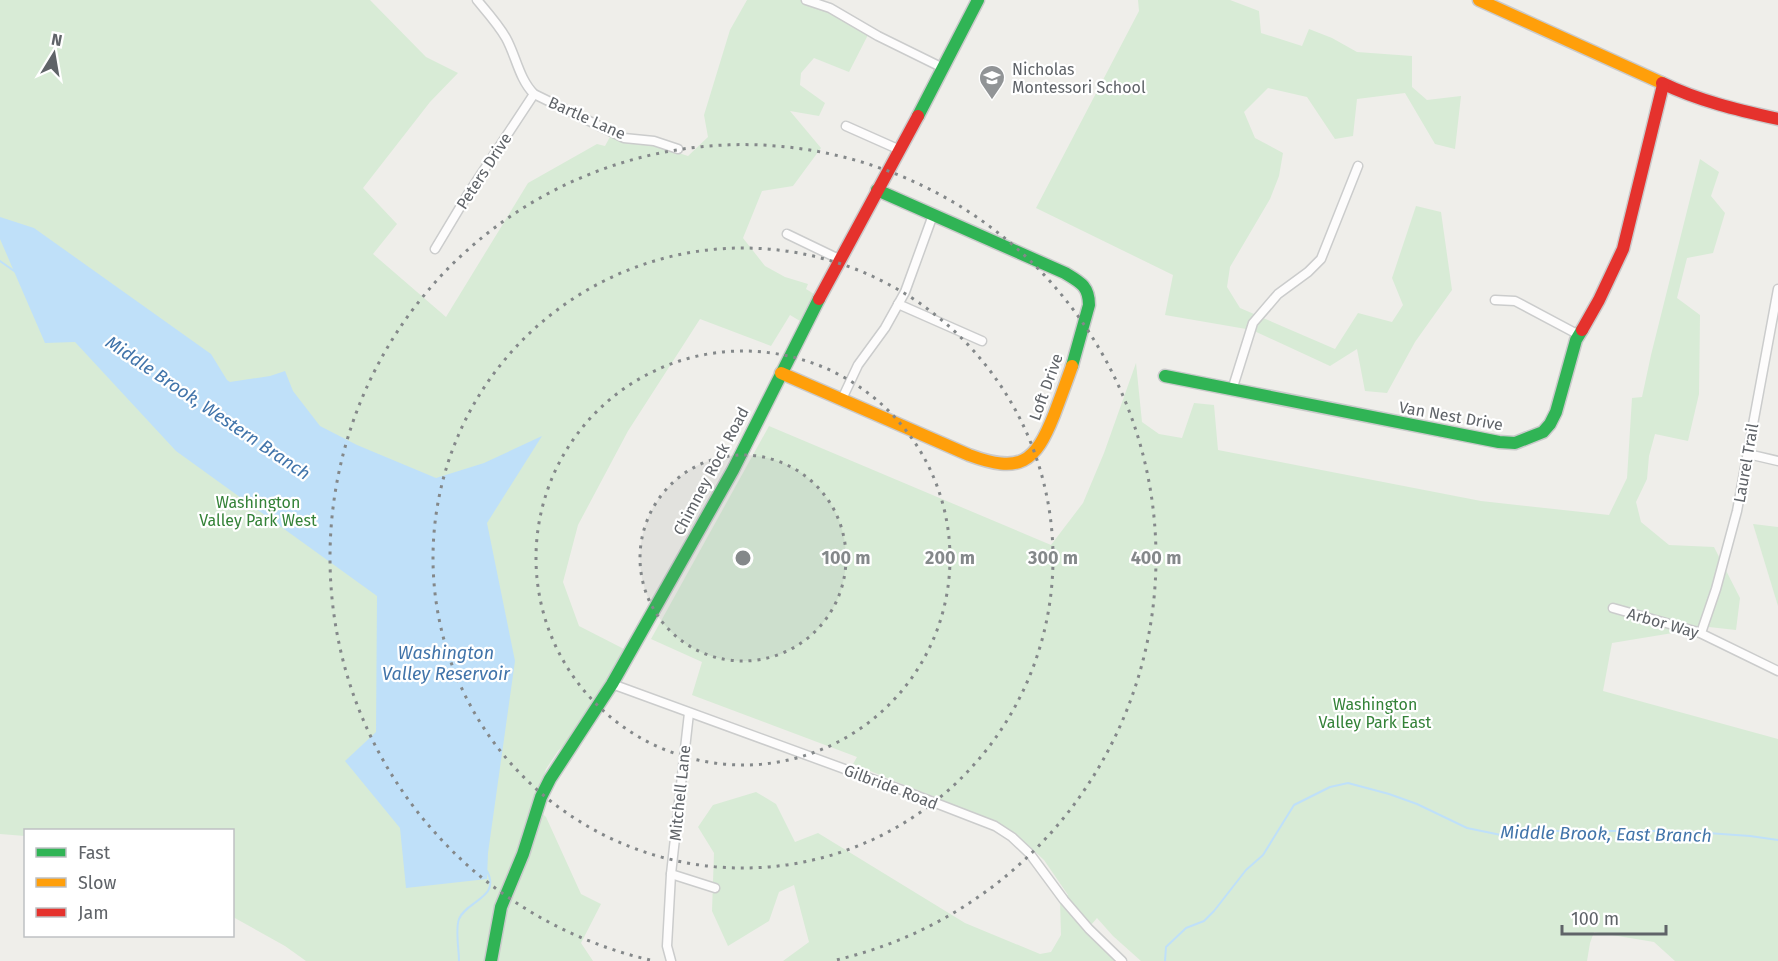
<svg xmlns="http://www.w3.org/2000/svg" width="1778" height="961" viewBox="0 0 1778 961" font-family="'Fira Sans',sans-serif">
<rect width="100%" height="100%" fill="#efeeea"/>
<g fill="#d8ebd6">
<polygon points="0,0 370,0 426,57 458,73 430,102 363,188 397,224 373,254 446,317 528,183 597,144 605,146 611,135 648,143 688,156 708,137 704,115 730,30 747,0 822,0 870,31 849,72 814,58 801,73 800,85 825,103 819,116 790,111 821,148 793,186 762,191 743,238 765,266 785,277 808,284 806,289 814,294 800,321 790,315 771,346 700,319 628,431 578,525 563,582 579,626 624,649 577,732 558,751 546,769 534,806 546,817 581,894 601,904 581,943 593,961 306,961 285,946 233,917 232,830 26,830 25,836 0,834"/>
<polygon points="1138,0 1230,0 1259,11 1261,33 1302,46 1309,29 1332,38 1357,52 1412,56 1412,87 1427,100 1461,96 1455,149 1435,144 1405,93 1357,99 1353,136 1335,139 1307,97 1268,88 1244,112 1255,138 1283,153 1279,176 1270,199 1230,267 1227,287 1240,308 1335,349 1358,313 1392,322 1403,305 1392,278 1416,206 1441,212 1452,290 1415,342 1387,393 1365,391 1357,349 1330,366 1252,330 1165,315 1173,275 1036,208 1139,11"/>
<polygon points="1700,159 1719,172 1711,196 1725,213 1713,253 1687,258 1677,298 1700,315 1699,394 1688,441 1655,434 1649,456 1647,479 1636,502 1641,522 1669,545 1714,547 1740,598 1736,630 1709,627 1612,643 1603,691 1778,739 1778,961 1675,961 1654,942 1594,932 1590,943 1587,961 1141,961 1113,936 1097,918 1091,925 1127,961 783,961 809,942 794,885 779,892 769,921 728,946 712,911 714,853 698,827 713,805 756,792 776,804 795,842 818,833 965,923 1040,954 1051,952 1061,935 1060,900 1068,895 1044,860 1015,833 983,817 853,764 857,757 692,695 702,662 651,639 769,426 1051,545 1083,503 1104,453 1136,363 1142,422 1159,434 1182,438 1194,403 1214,405 1218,450 1481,501 1609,515 1627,478 1632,398 1642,397 1651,355"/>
<polygon points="1753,524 1778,527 1778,606"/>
</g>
<polygon fill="#bfe0f9" points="0,217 34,228 211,354 227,380 230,382 270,376 285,371 293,391 320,426 357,445 436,478 484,463 542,436 487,523 515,661 488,853 487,879 406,888 400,828 345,761 376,732 377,596 176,451 75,342 45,343 0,239"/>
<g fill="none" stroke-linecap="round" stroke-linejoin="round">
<g stroke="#bfe0f9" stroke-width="2">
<polyline points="0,261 17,273"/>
<path d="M459 961C459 949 455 930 459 919 467 900 501 898 487 871"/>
<polyline points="1165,961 1166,947 1186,928 1204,921 1214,911 1246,870 1263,855 1294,805 1330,787 1348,783 1389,794 1417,804 1467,828 1501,835 1533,831 1679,831 1750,836 1778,840"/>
</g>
<defs>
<g id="street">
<path d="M477 0C487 12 498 24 506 38 516 56 519 79 534 94L624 138 654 141 678 149"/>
<polyline points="806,0 830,8 878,36 943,68"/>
<polyline points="846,126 900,150"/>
<polyline points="787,234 839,259"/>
<polyline points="435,249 468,194 534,94"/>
<polyline points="1495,300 1515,301 1579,335"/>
<polyline points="898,304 982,341"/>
<polyline points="1232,390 1253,323 1278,294 1308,272 1321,259 1358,166"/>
<polyline points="842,399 858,365 885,328 905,292 933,215"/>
<polyline points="1748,454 1778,461"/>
<polyline points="1613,608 1698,632 1778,671"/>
<polyline points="1701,633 1716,589 1737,511 1778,289"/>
<polyline points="612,684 902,790 995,826 1012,837 1030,854 1064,900 1089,929 1122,961"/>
<polyline points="671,874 715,888"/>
<polyline points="671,961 667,946 671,874 689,713"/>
</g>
<g id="fast">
<polyline points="918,116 978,0"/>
<path d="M877 190 1065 273C1080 282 1089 286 1089 305L1072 366"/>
<polyline points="1165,376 1499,442 1515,443 1543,432 1550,424 1556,412 1576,340 1582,330"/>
<polyline points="491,961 501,907 523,854 541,797 550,779 612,684 733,470 819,299"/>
</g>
<g id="slow">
<polyline points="1479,0 1662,83"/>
<path d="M781 373 969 455C1020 474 1035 463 1054 415 1060 399 1066 383 1072 366"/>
</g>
<g id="jam">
<path d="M1662 83C1699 101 1738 110 1778 119"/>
<polyline points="819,299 918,116"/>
<polyline points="1582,330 1599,300 1623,249 1663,85"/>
</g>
</defs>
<use href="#street" stroke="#cbcccc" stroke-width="11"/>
<use href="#fast" stroke="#cacacb" stroke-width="15"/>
<use href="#slow" stroke="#cacacb" stroke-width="15"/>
<use href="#jam" stroke="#cacacb" stroke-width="15"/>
<use href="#street" stroke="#fdfcfc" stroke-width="8"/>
<use href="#fast" stroke="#30b455" stroke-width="12"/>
<use href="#slow" stroke="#ff9f0a" stroke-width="12"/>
<use href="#jam" stroke="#e5322d" stroke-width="12"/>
</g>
<circle cx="743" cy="558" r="103" fill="#84888a" fill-opacity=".12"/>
<g fill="none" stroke="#84888a" stroke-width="3" stroke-dasharray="3 6">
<circle cx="743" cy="558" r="103"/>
<circle cx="743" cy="558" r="207"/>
<circle cx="743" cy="558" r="310"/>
<path d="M650 960A413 413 0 1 1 836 960"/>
</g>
<defs>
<symbol id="school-pin" viewBox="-11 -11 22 30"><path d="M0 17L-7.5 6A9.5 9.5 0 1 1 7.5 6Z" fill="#919496" stroke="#fff"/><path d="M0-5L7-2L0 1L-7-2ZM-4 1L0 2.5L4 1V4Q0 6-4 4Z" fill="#fff"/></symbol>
</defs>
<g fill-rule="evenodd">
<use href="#school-pin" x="977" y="63" width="30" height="40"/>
</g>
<g text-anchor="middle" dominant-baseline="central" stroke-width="4.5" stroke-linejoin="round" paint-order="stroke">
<g font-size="16" fill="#5f6368" stroke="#fff" text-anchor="start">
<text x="1012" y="69">Nicholas<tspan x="1012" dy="18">Montessori School</tspan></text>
</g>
<g font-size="16" fill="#5f6368" stroke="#fff">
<text transform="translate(587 118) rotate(24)">Bartle Lane</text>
<text transform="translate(484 171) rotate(-57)">Peters Drive</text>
<text transform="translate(1046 387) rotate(-70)">Loft Drive</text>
<text transform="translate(1451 416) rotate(10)">Van Nest Drive</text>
<text transform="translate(1746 463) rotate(-80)">Laurel Trail</text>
<text transform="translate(711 471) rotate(-62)">Chimney Rock Road</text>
<text transform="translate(1663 623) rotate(16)">Arbor Way</text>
<text transform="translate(891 787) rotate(21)">Gilbride Road</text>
<text transform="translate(680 793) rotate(-84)">Mitchell Lane</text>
</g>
<g font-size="16" fill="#348238" stroke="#fff">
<text x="258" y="502">Washington<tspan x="258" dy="18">Valley Park West</tspan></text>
<text x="1375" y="704">Washington<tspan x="1375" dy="18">Valley Park East</tspan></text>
</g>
<g font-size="18" font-style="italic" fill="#4174aa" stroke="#fff">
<text transform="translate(208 408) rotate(34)">Middle Brook, Western Branch</text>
<text x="446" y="653">Washington<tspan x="446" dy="21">Valley Reservoir</tspan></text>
<text transform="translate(1606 834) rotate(1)">Middle Brook, East Branch</text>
</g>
</g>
<circle cx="743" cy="558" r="9" fill="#84888a" stroke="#fff" stroke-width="3"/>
<g font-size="18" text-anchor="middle" font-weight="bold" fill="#84888a" stroke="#fff" stroke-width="4.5" stroke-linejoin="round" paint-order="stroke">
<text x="846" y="564">100 m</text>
<text x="950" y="564">200 m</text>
<text x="1053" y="564">300 m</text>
<text x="1156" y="564">400 m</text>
</g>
<rect x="24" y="829" width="210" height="108" fill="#ffffff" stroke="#bfc1c3" stroke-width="1.5"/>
<rect x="36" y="848" width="30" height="9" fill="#30b455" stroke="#bfc1c3" stroke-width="1.5"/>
<text x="78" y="859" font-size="18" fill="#5f6368">Fast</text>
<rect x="36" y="878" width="30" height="9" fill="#ff9f0a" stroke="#bfc1c3" stroke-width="1.5"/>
<text x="78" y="889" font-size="18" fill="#5f6368">Slow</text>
<rect x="36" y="908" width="30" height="9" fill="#e5322d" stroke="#bfc1c3" stroke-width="1.5"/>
<text x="78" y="919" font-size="18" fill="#5f6368">Jam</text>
<g transform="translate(54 54) rotate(11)" stroke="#ffffff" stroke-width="4.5" paint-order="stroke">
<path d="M0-4.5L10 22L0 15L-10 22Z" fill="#5f6368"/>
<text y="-9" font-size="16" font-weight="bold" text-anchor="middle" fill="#5f6368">N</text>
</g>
<path d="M1562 925v9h104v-9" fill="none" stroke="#5f6368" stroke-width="3"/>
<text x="1571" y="925" font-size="18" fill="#5f6368" stroke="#ffffff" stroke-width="4.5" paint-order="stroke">100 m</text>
</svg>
